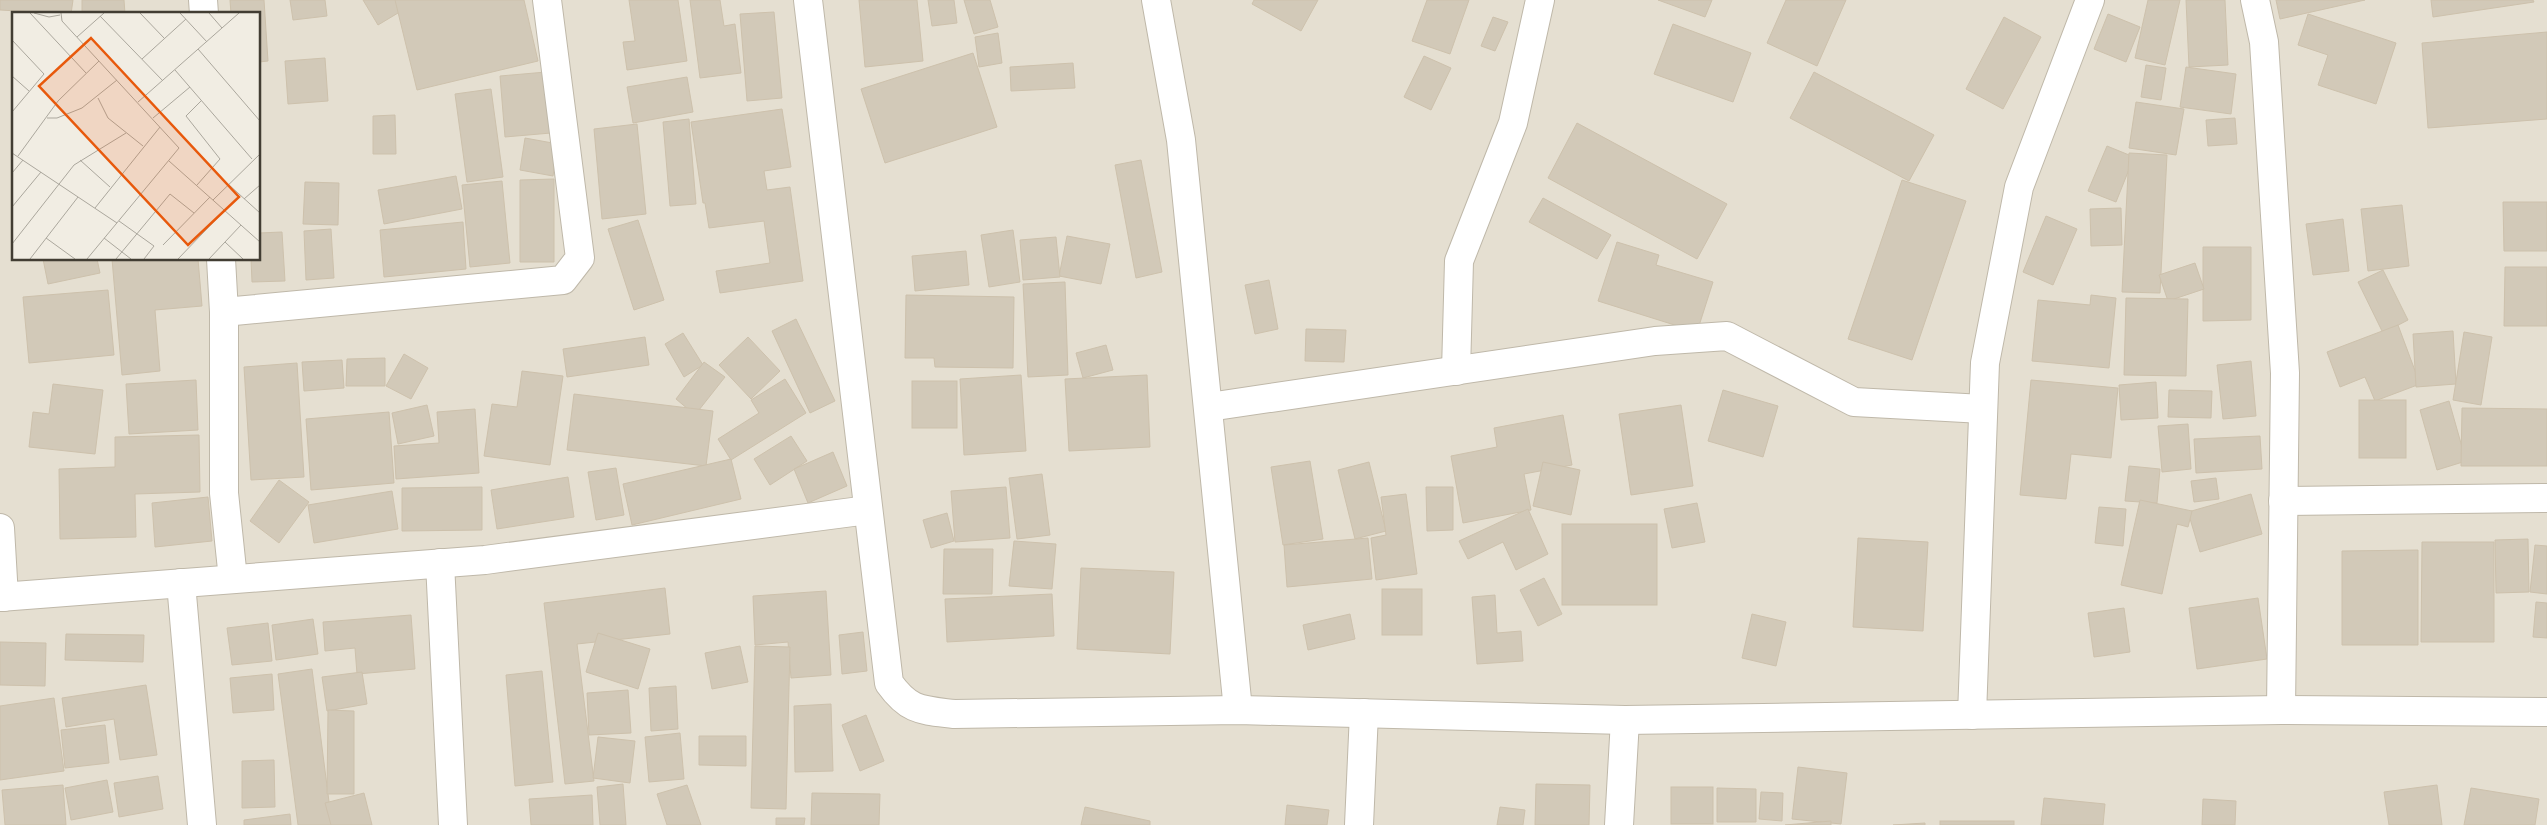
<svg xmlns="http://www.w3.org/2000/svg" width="2547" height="825" viewBox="0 0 2547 825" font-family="Cabin,sans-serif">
<rect width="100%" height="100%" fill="#f1ede3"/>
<path fill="#e5dfd1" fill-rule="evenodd" d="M0 0H2547V825H0ZM14 14H259V259H14Z"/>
<g fill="#d2c9b8" stroke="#cdc1ac">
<polygon points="0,0 73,0 71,14 0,10"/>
<polygon points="82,0 124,0 125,14 82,14"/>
<polygon points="230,0 264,0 268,61 259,62 259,14 231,14"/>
<polygon points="290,0 325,0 327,16 293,20"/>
<polygon points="363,0 403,0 408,7 378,25"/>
<polygon points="395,0 524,0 538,61 417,90"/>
<polygon points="629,0 678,0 687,61 627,70 623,42 635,41"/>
<polygon points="690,0 720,0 724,26 735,24 741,73 700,78"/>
<polygon points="859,0 917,0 923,61 865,67"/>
<polygon points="928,0 954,0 957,23 932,26"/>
<polygon points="964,0 990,0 998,27 974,34"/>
<polygon points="1254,0 1318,0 1301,31 1252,4"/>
<polygon points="1427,0 1469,0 1450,54 1412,41"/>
<polygon points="1658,0 1712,0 1705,17"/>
<polygon points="1786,0 1846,0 1817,66 1767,43"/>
<polygon points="2148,0 2180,0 2165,65 2135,58"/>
<polygon points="2186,0 2225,0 2228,65 2189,67"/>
<polygon points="2276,0 2365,0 2280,19"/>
<polygon points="2431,0 2533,0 2534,2 2433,17"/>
<polygon points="774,12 782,98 747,101 740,14"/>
<polygon points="2108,14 2140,27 2126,62 2094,49"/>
<polygon points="2308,14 2396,43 2376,104 2318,85 2328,55 2298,45"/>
<polygon points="1493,17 1508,22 1495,51 1481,46"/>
<polygon points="2004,17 2041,37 2003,109 1966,89"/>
<polygon points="1673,24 1751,53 1733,102 1654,74"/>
<polygon points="2547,32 2547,119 2428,128 2422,43"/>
<polygon points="998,33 1002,63 979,67 975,37"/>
<polygon points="973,53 997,127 885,163 861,89"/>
<polygon points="1424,56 1451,68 1431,110 1404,97"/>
<polygon points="325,58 328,101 288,104 285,61"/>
<polygon points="1073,63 1075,88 1011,91 1010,67"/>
<polygon points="2146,65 2166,68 2161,100 2141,97"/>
<polygon points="2186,67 2236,74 2231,114 2180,107"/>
<polygon points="546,72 551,133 505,137 500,76"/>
<polygon points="1814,72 1934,135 1909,181 1790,118"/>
<polygon points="687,77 693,112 633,123 627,87"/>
<polygon points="491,89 503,177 467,182 455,94"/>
<polygon points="2136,102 2184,109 2176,155 2129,148"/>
<polygon points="782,109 791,167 764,171 767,190 790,187 803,281 720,293 716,271 770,263 764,221 709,228 705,203 703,203 691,122"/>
<polygon points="395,115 396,154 373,154 373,116"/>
<polygon points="2235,118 2237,144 2208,146 2206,120"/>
<polygon points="689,119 696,204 670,206 663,122"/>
<polygon points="1577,123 1727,204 1697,259 1548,178"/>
<polygon points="637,124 646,214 602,219 594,129"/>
<polygon points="525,138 558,144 553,176 520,170"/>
<polygon points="2107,146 2134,157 2116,202 2088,191"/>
<polygon points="2129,153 2167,155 2160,293 2122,292"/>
<polygon points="1141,160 1162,272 1136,278 1115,165"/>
<polygon points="456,176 462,209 384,224 378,190"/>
<polygon points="554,179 554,262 520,262 520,180"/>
<polygon points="1902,180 1966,201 1912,360 1848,339"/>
<polygon points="502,181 510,263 470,267 462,185"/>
<polygon points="305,182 339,183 338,225 303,224"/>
<polygon points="1543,198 1611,235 1597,259 1529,222"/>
<polygon points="2503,202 2547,202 2547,251 2504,251"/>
<polygon points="2402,205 2409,266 2368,271 2361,209"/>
<polygon points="2121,208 2122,245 2091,246 2090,209"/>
<polygon points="2046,216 2077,229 2053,285 2023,272"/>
<polygon points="2343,219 2349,271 2313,275 2306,224"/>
<polygon points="638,220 664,300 634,310 608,229"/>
<polygon points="463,222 466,269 384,277 380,230"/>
<polygon points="331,229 334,278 306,280 304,231"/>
<polygon points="1013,230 1020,282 989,287 981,235"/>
<polygon points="282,232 285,281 252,282 251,259 259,259 259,233"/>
<polygon points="1067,236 1110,244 1101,284 1059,276"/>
<polygon points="1056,237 1060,277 1023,280 1020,240"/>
<polygon points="1617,242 1659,255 1656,265 1713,282 1697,332 1598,301"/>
<polygon points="2203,247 2251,247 2251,320 2203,321"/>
<polygon points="966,251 969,285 915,291 912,256"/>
<polygon points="43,259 97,259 100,273 48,284"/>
<polygon points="112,259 198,259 202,306 155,310 160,371 122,375"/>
<polygon points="2195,263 2204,289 2168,301 2159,275"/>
<polygon points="2505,267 2547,267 2547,326 2504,326"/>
<polygon points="2383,270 2408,320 2383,333 2358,282"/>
<polygon points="1269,280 1278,329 1255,334 1245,285"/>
<polygon points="1065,282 1068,375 1028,377 1023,284"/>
<polygon points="108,290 114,355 29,363 23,297"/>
<polygon points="906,295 1014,297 1013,368 935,367 934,358 905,358"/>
<polygon points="2091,295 2116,298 2109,368 2032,361 2038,300 2090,305"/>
<polygon points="2126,298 2188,299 2186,376 2124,375"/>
<polygon points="796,319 835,401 810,413 772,331"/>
<polygon points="2398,325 2420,384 2375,401 2365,377 2340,387 2327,352"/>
<polygon points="1306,329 1346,330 1344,362 1305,361"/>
<polygon points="2453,331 2456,384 2416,387 2413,334"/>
<polygon points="2464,332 2492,337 2481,405 2453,400"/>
<polygon points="683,333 703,365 684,377 665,344"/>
<polygon points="645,337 649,365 567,377 563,349"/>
<polygon points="748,337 780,371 751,399 719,365"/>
<polygon points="1106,345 1113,370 1083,378 1076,353"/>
<polygon points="404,354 428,368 411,399 386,386"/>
<polygon points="385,358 385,386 346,386 347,359"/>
<polygon points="342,360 344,388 304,391 302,362"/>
<polygon points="2251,361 2256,416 2223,419 2217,365"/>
<polygon points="704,362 725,377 695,415 676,399"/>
<polygon points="297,363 304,477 251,480 244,367"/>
<polygon points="522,371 563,376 550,465 484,456 492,404 517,407"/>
<polygon points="1021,375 1026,451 964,455 960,379"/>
<polygon points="1147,375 1150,447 1069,451 1065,379"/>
<polygon points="785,379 806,413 731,460 718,439 759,413 751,400"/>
<polygon points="196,380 198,430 129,434 126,384"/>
<polygon points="2031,380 2118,388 2111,458 2071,454 2066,499 2020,495"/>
<rect x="912" y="381" width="45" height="47"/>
<polygon points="2156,382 2158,418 2121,420 2119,385"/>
<polygon points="53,384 103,390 95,454 29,447 33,412 49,414"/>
<polygon points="1723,390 1778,406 1763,457 1708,441"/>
<polygon points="2169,390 2212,391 2211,418 2168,417"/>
<polygon points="574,394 713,411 706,466 567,450"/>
<rect x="2359" y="400" width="47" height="58"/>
<polygon points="2449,401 2466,461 2437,470 2420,410"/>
<polygon points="427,405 434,436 398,444 392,413"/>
<polygon points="1681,405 1693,486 1631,495 1619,414"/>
<polygon points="2462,408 2547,409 2547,466 2461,466"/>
<polygon points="475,409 479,473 396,479 394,446 439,443 437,412"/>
<polygon points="389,412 394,483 311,490 306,419"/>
<polygon points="1563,415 1572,465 1524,474 1531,510 1463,523 1451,456 1497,447 1494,428"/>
<polygon points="2188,424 2191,469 2162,472 2158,426"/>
<polygon points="199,435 200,492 135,494 136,537 60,539 59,469 115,467 115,437"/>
<polygon points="791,436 807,461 770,485 754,459"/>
<polygon points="2260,436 2262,469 2196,473 2194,439"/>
<polygon points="833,452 847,486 808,503 794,469"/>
<polygon points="731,459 741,499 632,525 623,484"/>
<polygon points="1310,461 1323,539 1283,545 1271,467"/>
<polygon points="1369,462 1386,531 1355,539 1338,470"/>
<polygon points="1543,462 1580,470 1571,515 1533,506"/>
<polygon points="2129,466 2160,469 2157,503 2125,501"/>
<polygon points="616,468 624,515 596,520 588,472"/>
<polygon points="1042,474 1050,535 1017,539 1009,478"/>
<polygon points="568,477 574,517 497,529 491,490"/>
<polygon points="2216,478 2219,499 2194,502 2191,481"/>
<polygon points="279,480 309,502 279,543 250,521"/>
<polygon points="482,487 482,530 402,531 402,488"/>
<polygon points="1006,487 1010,538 955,542 951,491"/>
<polygon points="1426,487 1453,487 1453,530 1427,531"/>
<polygon points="392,491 398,529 314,543 308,505"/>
<polygon points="1406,494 1417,574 1376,580 1371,538 1386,535 1381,497"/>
<polygon points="2251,494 2262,534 2200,552 2188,512"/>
<polygon points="208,497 212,541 155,547 152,503"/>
<polygon points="2140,500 2192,511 2188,527 2177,524 2162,594 2121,585"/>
<polygon points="1697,503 1705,542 1672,548 1664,509"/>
<polygon points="2099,507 2126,509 2123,546 2095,543"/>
<polygon points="1528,509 1548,554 1516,570 1503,542 1468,559 1459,541"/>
<polygon points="947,513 954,541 931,548 923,520"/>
<rect x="1562" y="524" width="95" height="81"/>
<polygon points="1368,538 1372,579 1287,587 1284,545"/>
<polygon points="1858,538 1928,542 1923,631 1853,627"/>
<polygon points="2528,539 2529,592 2496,593 2495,540"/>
<polygon points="1014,541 1056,544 1052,589 1009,586"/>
<polygon points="2422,542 2494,542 2494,642 2421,642"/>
<polygon points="2535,545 2547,546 2547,594 2530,592"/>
<polygon points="944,549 993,549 992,594 943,594"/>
<polygon points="2418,550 2418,645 2342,645 2342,551"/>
<polygon points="1081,568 1174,572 1170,654 1077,649"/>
<polygon points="1544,578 1562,614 1538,626 1520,590"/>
<polygon points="665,588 670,634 577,644 594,781 565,784 544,603"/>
<rect x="1382" y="589" width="40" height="46"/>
<polygon points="826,591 831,675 791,678 788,642 755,645 753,596"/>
<polygon points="1052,594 1054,636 947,642 945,599"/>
<polygon points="1495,595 1497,633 1521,631 1523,661 1477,664 1472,597"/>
<polygon points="2258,598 2267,659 2197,669 2189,608"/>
<polygon points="2536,602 2547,603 2547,638 2533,637"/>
<polygon points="2124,608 2130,652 2094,657 2088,613"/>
<polygon points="1350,614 1355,639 1308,650 1303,625"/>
<polygon points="1752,614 1786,622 1776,666 1742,658"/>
<polygon points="411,615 415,669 357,674 355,648 325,651 323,622"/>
<polygon points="313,619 318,654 276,660 272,625"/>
<polygon points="268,623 272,661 232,665 227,628"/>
<polygon points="863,632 867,671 842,674 839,635"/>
<polygon points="598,633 650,649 638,689 586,672"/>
<polygon points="66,634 144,635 143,662 65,660"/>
<polygon points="0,642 46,643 45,686 0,685"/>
<polygon points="740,646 748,682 712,689 705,653"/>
<polygon points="755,646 790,647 786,809 751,808"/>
<polygon points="312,669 332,825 298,825 278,674"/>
<polygon points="542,671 553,782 515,786 506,675"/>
<polygon points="362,672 367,704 327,711 322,677"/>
<polygon points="272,674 274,710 233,713 230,678"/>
<polygon points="146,685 157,755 120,760 114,719 66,727 62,698"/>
<polygon points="676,686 678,729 651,731 649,688"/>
<polygon points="628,690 631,733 589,735 587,693"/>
<polygon points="54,698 64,771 0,780 0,706"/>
<polygon points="831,704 833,771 795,772 794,706"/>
<polygon points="328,710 354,711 354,794 327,794"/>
<polygon points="866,715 884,761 860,771 842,725"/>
<polygon points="105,725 109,763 65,768 61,730"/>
<polygon points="680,733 684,779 649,782 645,737"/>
<polygon points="699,736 746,736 746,766 699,765"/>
<polygon points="598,737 635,741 630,783 593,778"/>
<polygon points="274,760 275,807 242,808 242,761"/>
<polygon points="1798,767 1847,773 1841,824 1792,819"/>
<polygon points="158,776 163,809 119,817 114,783"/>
<polygon points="107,780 113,812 71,820 65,788"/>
<polygon points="623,784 626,825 600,825 597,787"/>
<polygon points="1536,784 1590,785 1589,825 1535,825"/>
<polygon points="63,785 66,825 5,825 2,790"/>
<polygon points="687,785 701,825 667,825 657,794"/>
<polygon points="2437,785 2442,825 2389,825 2384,792"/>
<rect x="1671" y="787" width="42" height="37"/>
<polygon points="1717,788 1756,789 1756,822 1717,822"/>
<polygon points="2471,788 2539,799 2535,825 2464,825"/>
<polygon points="1761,792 1783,793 1782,821 1759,819"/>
<polygon points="364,793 372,825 331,825 325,803"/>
<polygon points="812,793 880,794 879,825 811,825"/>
<polygon points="592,795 593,825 531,825 529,799"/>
<polygon points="2044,798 2105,804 2103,825 2041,825"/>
<polygon points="2203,799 2236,801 2235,825 2202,825"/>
<polygon points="1287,805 1329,810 1327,825 1285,825"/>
<polygon points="1085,807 1150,821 1150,825 1081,825"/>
<polygon points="1500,807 1525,810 1523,825 1497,825"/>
<polygon points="290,814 291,825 244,825 244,820"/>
<polygon points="776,818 805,818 804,825 776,825"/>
<polygon points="1831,821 1831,825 1785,825"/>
<rect x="1940" y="821" width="74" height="4"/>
<polygon points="1925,823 1925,825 1893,825"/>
</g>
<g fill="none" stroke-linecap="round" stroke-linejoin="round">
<defs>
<g id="minor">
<polyline points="203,0 204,14"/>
<path d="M808 0 889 683C909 711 921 710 954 714L1238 710 1625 720 2281 710 2547 712"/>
<polyline points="1156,0 1181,140 1238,710"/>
<polyline points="2255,0 2264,42 2285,373 2281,710"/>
<polyline points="221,259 224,312 224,493 233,579"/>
<polyline points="224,312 563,280 580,258 547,0"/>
<polyline points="1456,371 1459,261 1513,123 1540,0"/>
<polyline points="1209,407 1655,341 1727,336 1854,402 1983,409"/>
<polyline points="2283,501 2547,498"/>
<polyline points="0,528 4,597"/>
<polyline points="440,563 453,825"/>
<polyline points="181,583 202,825"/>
<polyline points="0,597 485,560 868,510"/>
<polyline points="1972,715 1985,363 2019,187 2090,0"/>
<polyline points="1359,825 1364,713"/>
<polyline points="1619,825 1625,720"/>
</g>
</defs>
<use href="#minor" stroke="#bfb8a9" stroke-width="30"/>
<use href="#minor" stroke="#fff" stroke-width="28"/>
</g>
<g transform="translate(12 12)">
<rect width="248" height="248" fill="#f1ede3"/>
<path fill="none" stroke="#aba79d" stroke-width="1" d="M18 1 74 61M22 1 37 5 48 3M49 1 50 9 167 136 75 247M128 1 152 26M168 1 195 30M197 1 210 16M88 4 151 69M65 25 92 1M0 28 32 62 0 100M186 37 248 109M130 47 174 7M163 58 240 147M0 64 17 79M86 86 96 106 131 134M126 90 227 1M35 106H45L70 96 105 68M141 106 178 75M0 141 105 211M6 144 46 89 87 49M68 148 98 175M157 149 248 230M0 161 11 148M216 172 248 201M185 173 208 147 174 104 189 89M232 187 248 173M201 188 248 142M0 195 29 160M83 196 148 115M107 209 142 234 132 247M34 226 63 247M92 226 119 247M213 230 231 247M0 232 62 153 114 121M151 233 198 185M18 247 66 185M104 247 158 182 182 201M166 247 213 198M197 247 229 213"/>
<path fill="#e8590c" fill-opacity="0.15" stroke="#e8590c" stroke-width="2.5" d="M79 26 227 185 176 233 27 74Z"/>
<rect width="248" height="248" fill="none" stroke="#423d33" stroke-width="2.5"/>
</g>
</svg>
